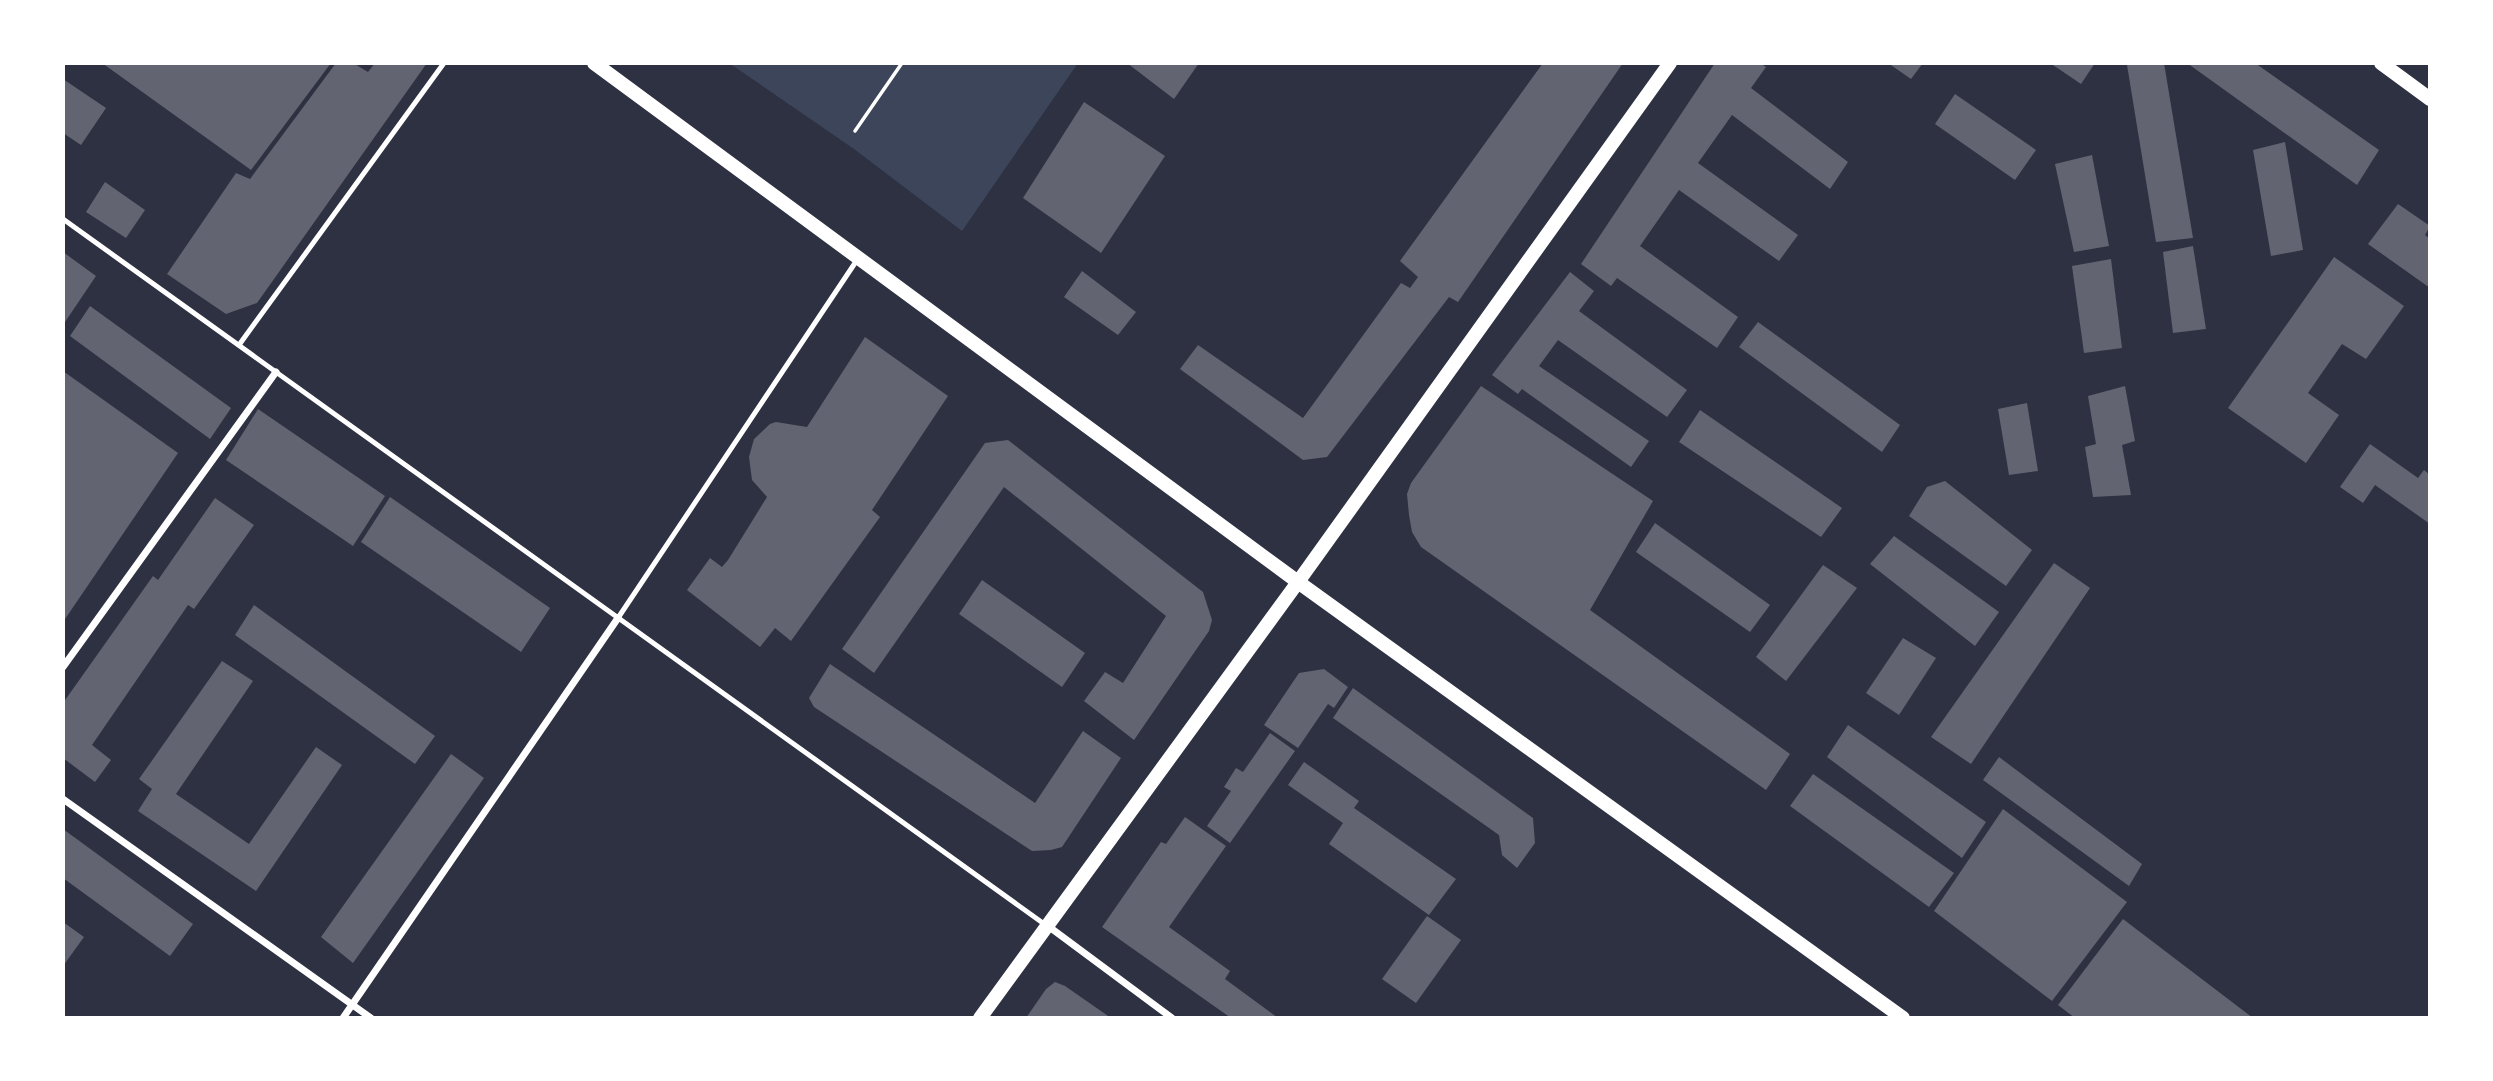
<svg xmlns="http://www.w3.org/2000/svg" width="2493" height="1081" viewBox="0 0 2493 1081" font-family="'PT Sans',sans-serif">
<rect width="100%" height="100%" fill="#2d3142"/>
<polygon fill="#3c4559" points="729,63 1078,63 962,231 854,149"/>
<g fill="#626471">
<polygon points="102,63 331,63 251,170"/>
<polygon points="336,63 353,63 368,72 375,63 427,63 257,303 226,314 167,274 236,173 250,179"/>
<polygon points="1127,63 1199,63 1174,99"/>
<polygon points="1543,63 1623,63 1458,302 1449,297 1327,457 1303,460 1180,369 1198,345 1303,418 1401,283 1410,288 1418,277 1400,261"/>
<polygon points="1715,63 1760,63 1766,67 1751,88 1848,162 1830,189 1732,115 1698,163 1798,235 1779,261 1679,190 1640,246 1738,317 1717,348 1617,278 1611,286 1581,264"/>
<polygon points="1888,63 1923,63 1911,79"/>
<polygon points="2050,63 2095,63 2081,84"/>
<polygon points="2136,63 2164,63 2193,238 2156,242 2127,65"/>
<polygon points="2187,63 2255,63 2379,150 2357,185"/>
<polygon points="63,79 106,108 81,145 63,133"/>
<polygon points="1955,94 2036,150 2015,180 1935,124"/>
<polygon points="1084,102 1165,156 1101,253 1023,198"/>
<polygon points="2285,142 2303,250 2271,256 2253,150"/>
<polygon points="2092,155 2109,246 2074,252 2055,164"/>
<polygon points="105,182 145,210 126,238 86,212"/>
<polygon points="2398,204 2430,226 2425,235 2430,239 2430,288 2368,244"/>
<polygon points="2193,246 2206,329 2173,333 2163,252"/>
<polygon points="63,252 96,276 63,325"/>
<polygon points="2334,257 2404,306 2366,359 2342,344 2308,393 2339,415 2306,463 2228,408"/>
<polygon points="2111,259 2122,348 2084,353 2072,266"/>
<polygon points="1082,271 1136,312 1118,335 1064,297"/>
<polygon points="1570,272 1594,291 1579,311 1687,390 1667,417 1558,340 1539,366 1649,441 1631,467 1522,389 1518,394 1492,375"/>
<polygon points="90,306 231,408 210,439 70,336"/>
<polygon points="1758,322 1900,425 1882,452 1739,347"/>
<polygon points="865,337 948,396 872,510 880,517 791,641 775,628 760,647 687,590 710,558 722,567 728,560 767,497 752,480 749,457 754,439 770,424 776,422 807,427"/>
<polygon points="63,371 178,453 63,622"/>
<polygon points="1481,386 1653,501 1590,610 1790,754 1766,790 1421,547 1412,532 1409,515 1407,494 1411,483"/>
<polygon points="2125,386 2135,441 2122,445 2131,495 2093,497 2085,447 2096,444 2088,396"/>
<polygon points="2027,403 2038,471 2009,475 1998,409"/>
<polygon points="258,409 385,496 353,546 226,460"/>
<polygon points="1700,410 1842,508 1821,537 1679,442"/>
<polygon points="1008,440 1203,592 1212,620 1209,631 1134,740 1084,701 1105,672 1123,683 1166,616 1004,487 874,673 842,649 985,443"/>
<polygon points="2370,444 2418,478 2424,470 2430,475 2430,524 2375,485 2363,503 2340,487"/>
<polygon points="1945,481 2032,550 2006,586 1909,516 1927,487"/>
<polygon points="390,497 550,608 521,652 361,542"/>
<polygon points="215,498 254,525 194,609 188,605 92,745 111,760 95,782 63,758 63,703 153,576 158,580"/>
<polygon points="1655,523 1770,605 1750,632 1636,552"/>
<polygon points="1894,536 1999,612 1975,646 1870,564"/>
<polygon points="2054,563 2090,588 1971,764 1931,737"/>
<polygon points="1823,565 1857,588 1786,681 1756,657"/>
<polygon points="982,580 1085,653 1062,687 959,614"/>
<polygon points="254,605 435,736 415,764 235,635"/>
<polygon points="1903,638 1936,658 1899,715 1866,693"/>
<polygon points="222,661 253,681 176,794 249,844 316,747 342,765 256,891 138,811 152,789 139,779"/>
<polygon points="830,664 1035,803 1083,731 1121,758 1062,847 1051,850 1032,851 814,707 809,698"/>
<polygon points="1324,669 1348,687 1334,708 1328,704 1298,748 1264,725 1299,673"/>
<polygon points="1353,688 1533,818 1535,843 1517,868 1502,855 1499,835 1333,718"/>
<polygon points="1848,725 1986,822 1962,858 1827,757"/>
<polygon points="1270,733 1295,751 1230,843 1207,826 1231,791 1224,787 1236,768 1243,772"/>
<polygon points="451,754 484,778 353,963 321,937"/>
<polygon points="1999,757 2142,864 2129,886 1983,780"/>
<polygon points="1304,762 1359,801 1354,808 1456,879 1429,915 1329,844 1343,823 1288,785"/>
<polygon points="1813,774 1954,873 1929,907 1790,806"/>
<polygon points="2003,809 2127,902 2052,1001 1934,911"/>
<polygon points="1185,817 1226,846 1169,927 1230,971 1225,979 1278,1018 1231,1018 1102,927 1161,842 1166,844"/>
<polygon points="63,829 193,924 170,956 63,878"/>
<polygon points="1427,916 1461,940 1416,1003 1382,979"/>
<polygon points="2123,919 2253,1018 2075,1018 2058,1005"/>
<polygon points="63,922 84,937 63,966"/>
<polygon points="1055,982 1065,986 1111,1018 1026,1018 1046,989"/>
</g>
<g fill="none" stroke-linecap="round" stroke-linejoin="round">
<polyline stroke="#fff" stroke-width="3.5" points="855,131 902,63"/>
<g stroke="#fff" stroke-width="5">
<polyline points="63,219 1047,926"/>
<polyline points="239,345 444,63"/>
<polyline points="618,618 857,260"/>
</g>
<g stroke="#fff" stroke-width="7">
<polyline points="63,667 276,372"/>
<polyline points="63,799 371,1018"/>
<polyline points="1048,926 1172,1018"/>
<polyline points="343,1018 618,618"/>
</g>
<g stroke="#fff" stroke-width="14">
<polyline points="594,63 1298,582 1903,1018"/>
<polyline points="2381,63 2430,99"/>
<polyline points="980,1018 1298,582 1670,63"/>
</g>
</g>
<rect width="2493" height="1081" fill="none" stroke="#ffffff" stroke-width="130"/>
</svg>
